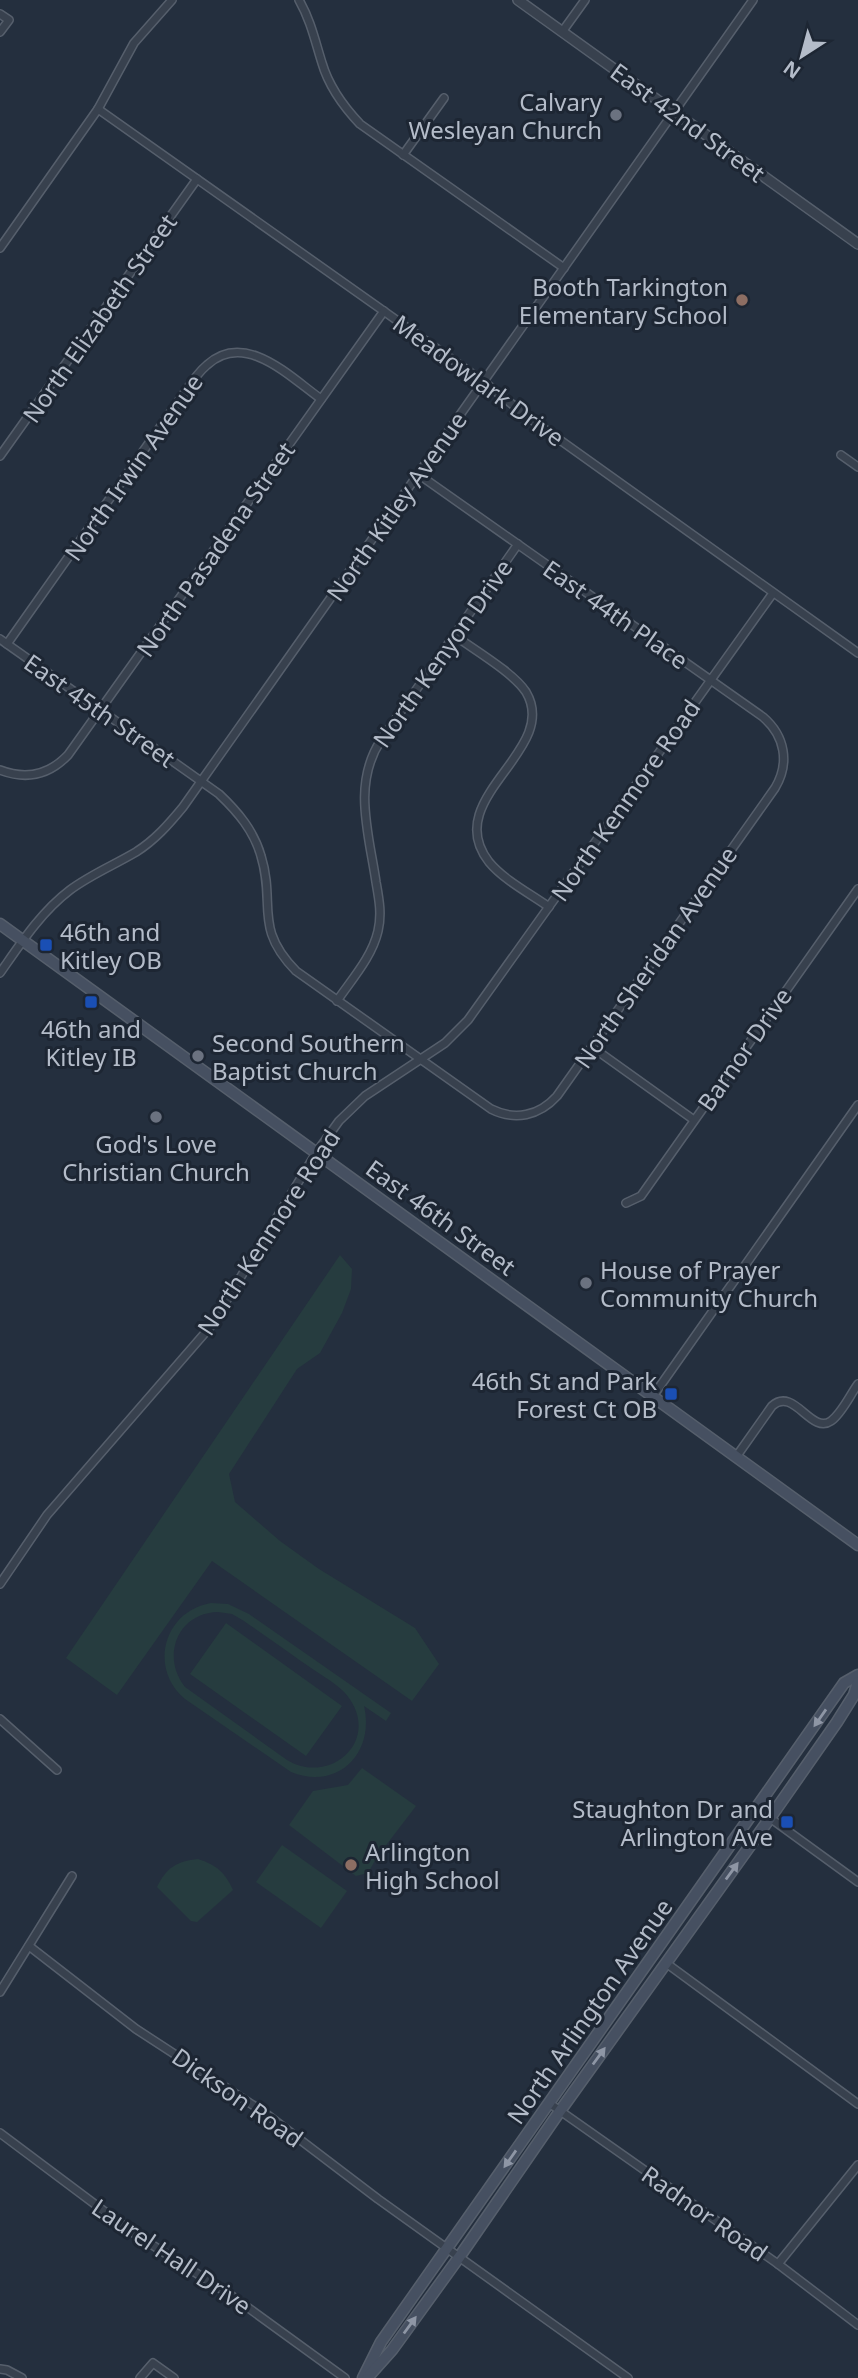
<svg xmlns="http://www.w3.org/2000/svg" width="858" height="2378" viewBox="0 0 858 2378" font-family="'Noto Sans',sans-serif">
<rect width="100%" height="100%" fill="#242f3e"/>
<g fill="#263c3f" fill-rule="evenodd">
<polygon points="340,1255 352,1269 351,1289 342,1313 320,1353 297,1369 229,1474 235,1502 280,1541 319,1569 415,1628 439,1664 412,1701 212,1561 117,1695 66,1658"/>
<path d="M211 1603 228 1604 249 1614 391 1713 386 1721 364 1706C375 1753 338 1791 291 1772L185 1699C148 1668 164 1611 211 1603ZM218 1612 232 1614 244 1621C267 1637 291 1654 314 1670 327 1679 343 1687 351 1701 378 1744 328 1785 287 1760L185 1687C161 1657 177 1613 218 1612Z"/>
<polygon points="226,1623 342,1706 306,1756 190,1674"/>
<polygon points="362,1768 416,1806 377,1857 368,1873 356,1876 289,1825 313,1791 348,1785"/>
<polygon points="282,1845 347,1891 321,1928 256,1882"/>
<path d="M198 1859C217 1865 225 1873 233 1890L197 1922 191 1921 157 1887C166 1868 177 1861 198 1859Z"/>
</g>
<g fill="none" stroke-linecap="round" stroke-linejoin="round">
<defs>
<g id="minor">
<path d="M299 0C311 21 315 41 322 63 329 87 343 106 360 124L564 268"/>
<polyline points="0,14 9,20 0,32"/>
<polyline points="562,32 585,0"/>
<polyline points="98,109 484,382 532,420 858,653"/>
<polyline points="403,155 444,98"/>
<polyline points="0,248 98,109 134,43 172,0"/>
<polyline points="841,455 858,467"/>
<polyline points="0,456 197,179"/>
<path d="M454 635C473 649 514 673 526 692 561 751 439 798 489 862 504 880 529 893 549 907"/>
<path d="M0 639 219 794C238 812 254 831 261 856 276 905 253 927 296 971L491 1109C515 1121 539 1116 557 1096L775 788C790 763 785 736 763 717L418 474"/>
<path d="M7 644 180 399C188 388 196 374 207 365 245 330 290 377 321 399"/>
<path d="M0 770C26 780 49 775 68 755L384 311"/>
<path d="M0 973C21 943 41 912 70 890 90 875 114 865 136 852 155 840 169 824 183 807L753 0"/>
<path d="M337 1001C352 979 372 957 378 931 382 914 379 899 376 882 369 834 352 784 381 740L518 544"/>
<polyline points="592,1047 694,1120"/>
<polyline points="626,1203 641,1196 858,889"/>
<polyline points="653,1396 858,1105"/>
<path d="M736 1457 772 1406C794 1386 811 1435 831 1421 842 1413 850 1395 858 1384"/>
<polyline points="0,1584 47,1515 211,1326 316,1153 339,1121 365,1096 445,1043 468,1020 773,593"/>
<polyline points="0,1719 57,1770"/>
<polyline points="770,1818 858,1882"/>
<polyline points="29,1946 136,2029 265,2113 378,2199 628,2378"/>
<polyline points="666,1963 858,2104"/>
<polyline points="0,1992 72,1876"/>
<polyline points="549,2103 778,2264 858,2325"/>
<polyline points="0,2133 132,2232 232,2296 345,2378"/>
<polyline points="778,2264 858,2165"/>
<polyline points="0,2369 7,2370 22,2378"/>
<polyline points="140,2378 153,2363 174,2378"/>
</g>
<polyline id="tertiary" points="518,0 858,244"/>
<g id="secondary">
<polyline points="0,924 858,1545"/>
<polyline points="363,2378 381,2342 844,1683 858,1675"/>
<polyline points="367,2378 392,2350 460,2256 560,2111 770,1818 837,1722 854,1695 858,1682"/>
</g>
</defs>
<use href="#minor" stroke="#565f6c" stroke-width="10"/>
<use href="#tertiary" stroke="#565f6c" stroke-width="12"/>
<use href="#secondary" stroke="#565f6c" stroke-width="13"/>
<use href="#minor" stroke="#38414e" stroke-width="7"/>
<use href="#tertiary" stroke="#38414e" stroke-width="9"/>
<use href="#secondary" stroke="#465061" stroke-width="10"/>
</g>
<defs><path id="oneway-solid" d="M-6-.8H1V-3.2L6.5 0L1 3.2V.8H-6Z" transform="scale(1.75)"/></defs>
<g fill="#8e96a5">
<use href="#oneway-solid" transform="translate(820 1718) rotate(125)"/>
<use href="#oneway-solid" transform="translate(732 1871) rotate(-54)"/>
<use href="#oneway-solid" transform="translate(599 2056) rotate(-54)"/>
<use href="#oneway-solid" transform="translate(510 2159) rotate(125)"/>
<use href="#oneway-solid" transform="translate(410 2325) rotate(-54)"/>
</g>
<g fill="#6b7280" stroke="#1d2633" stroke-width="2.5">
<circle cx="616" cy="115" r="7"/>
<circle cx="198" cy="1056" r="7"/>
<circle cx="156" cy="1117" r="7"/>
<circle cx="586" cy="1283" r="7"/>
</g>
<g fill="#8d6e63" stroke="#1d2633" stroke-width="2.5">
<circle cx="742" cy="300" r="7"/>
<circle cx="351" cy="1865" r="7"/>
</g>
<g fill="#1a4fb4" stroke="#1d2633" stroke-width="2.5">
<rect x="39" y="938" width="14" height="14" rx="3.5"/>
<rect x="84" y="995" width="14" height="14" rx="3.5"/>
<rect x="664" y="1387" width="14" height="14" rx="3.5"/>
<rect x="780" y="1815" width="14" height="14" rx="3.5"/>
</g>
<g text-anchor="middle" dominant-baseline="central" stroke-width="6" stroke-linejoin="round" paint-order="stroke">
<g font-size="24" fill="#b4bcc9" stroke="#1d2633" text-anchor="end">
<text x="602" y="101">Calvary<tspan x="602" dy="28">Wesleyan Church</tspan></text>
<text x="728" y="286">Booth Tarkington<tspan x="728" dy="28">Elementary School</tspan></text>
<text x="60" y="931" text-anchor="start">46th and<tspan x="60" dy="28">Kitley OB</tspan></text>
<text x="91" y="1028" text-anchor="middle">46th and<tspan x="91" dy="28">Kitley IB</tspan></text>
<text x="212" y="1042" text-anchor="start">Second Southern<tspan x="212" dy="28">Baptist Church</tspan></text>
<text x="156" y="1143" text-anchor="middle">God's Love<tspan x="156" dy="28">Christian Church</tspan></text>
<text x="600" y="1269" text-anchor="start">House of Prayer<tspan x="600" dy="28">Community Church</tspan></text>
<text x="657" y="1380">46th St and Park<tspan x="657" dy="28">Forest Ct OB</tspan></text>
<text x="773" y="1808">Staughton Dr and<tspan x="773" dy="28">Arlington Ave</tspan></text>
<text x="365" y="1851" text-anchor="start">Arlington<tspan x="365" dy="28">High School</tspan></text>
</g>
<g font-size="24" fill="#b4bcc9" stroke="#1d2633">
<text transform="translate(688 122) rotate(36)">East 42nd Street</text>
<text transform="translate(99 318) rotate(-55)">North Elizabeth Street</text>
<text transform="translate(479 380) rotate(36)">Meadowlark Drive</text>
<text transform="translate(133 467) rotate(-55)">North Irwin Avenue</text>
<text transform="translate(396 506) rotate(-55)">North Kitley Avenue</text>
<text transform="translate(215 549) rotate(-55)">North Pasadena Street</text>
<text transform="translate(616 614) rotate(35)">East 44th Place</text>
<text transform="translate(442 653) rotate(-55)">North Kenyon Drive</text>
<text transform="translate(100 710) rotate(35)">East 45th Street</text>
<text transform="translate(625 800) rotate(-55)">North Kenmore Road</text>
<text transform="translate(655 957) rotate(-55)">North Sheridan Avenue</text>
<text transform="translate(744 1049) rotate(-55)">Barnor Drive</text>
<text transform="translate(441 1217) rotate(36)">East 46th Street</text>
<text transform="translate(268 1232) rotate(-57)">North Kenmore Road</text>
<text transform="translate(589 2011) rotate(-55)">North Arlington Avenue</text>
<text transform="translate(238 2097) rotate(35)">Dickson Road</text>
<text transform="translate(705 2213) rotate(35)">Radnor Road</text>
<text transform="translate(172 2256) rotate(34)">Laurel Hall Drive</text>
</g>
</g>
<g transform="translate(802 56) rotate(216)" stroke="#1d2633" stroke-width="5" paint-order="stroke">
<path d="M0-5L12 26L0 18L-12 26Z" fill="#b4bcc9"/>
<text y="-10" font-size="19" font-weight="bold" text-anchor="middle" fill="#b4bcc9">N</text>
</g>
</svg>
